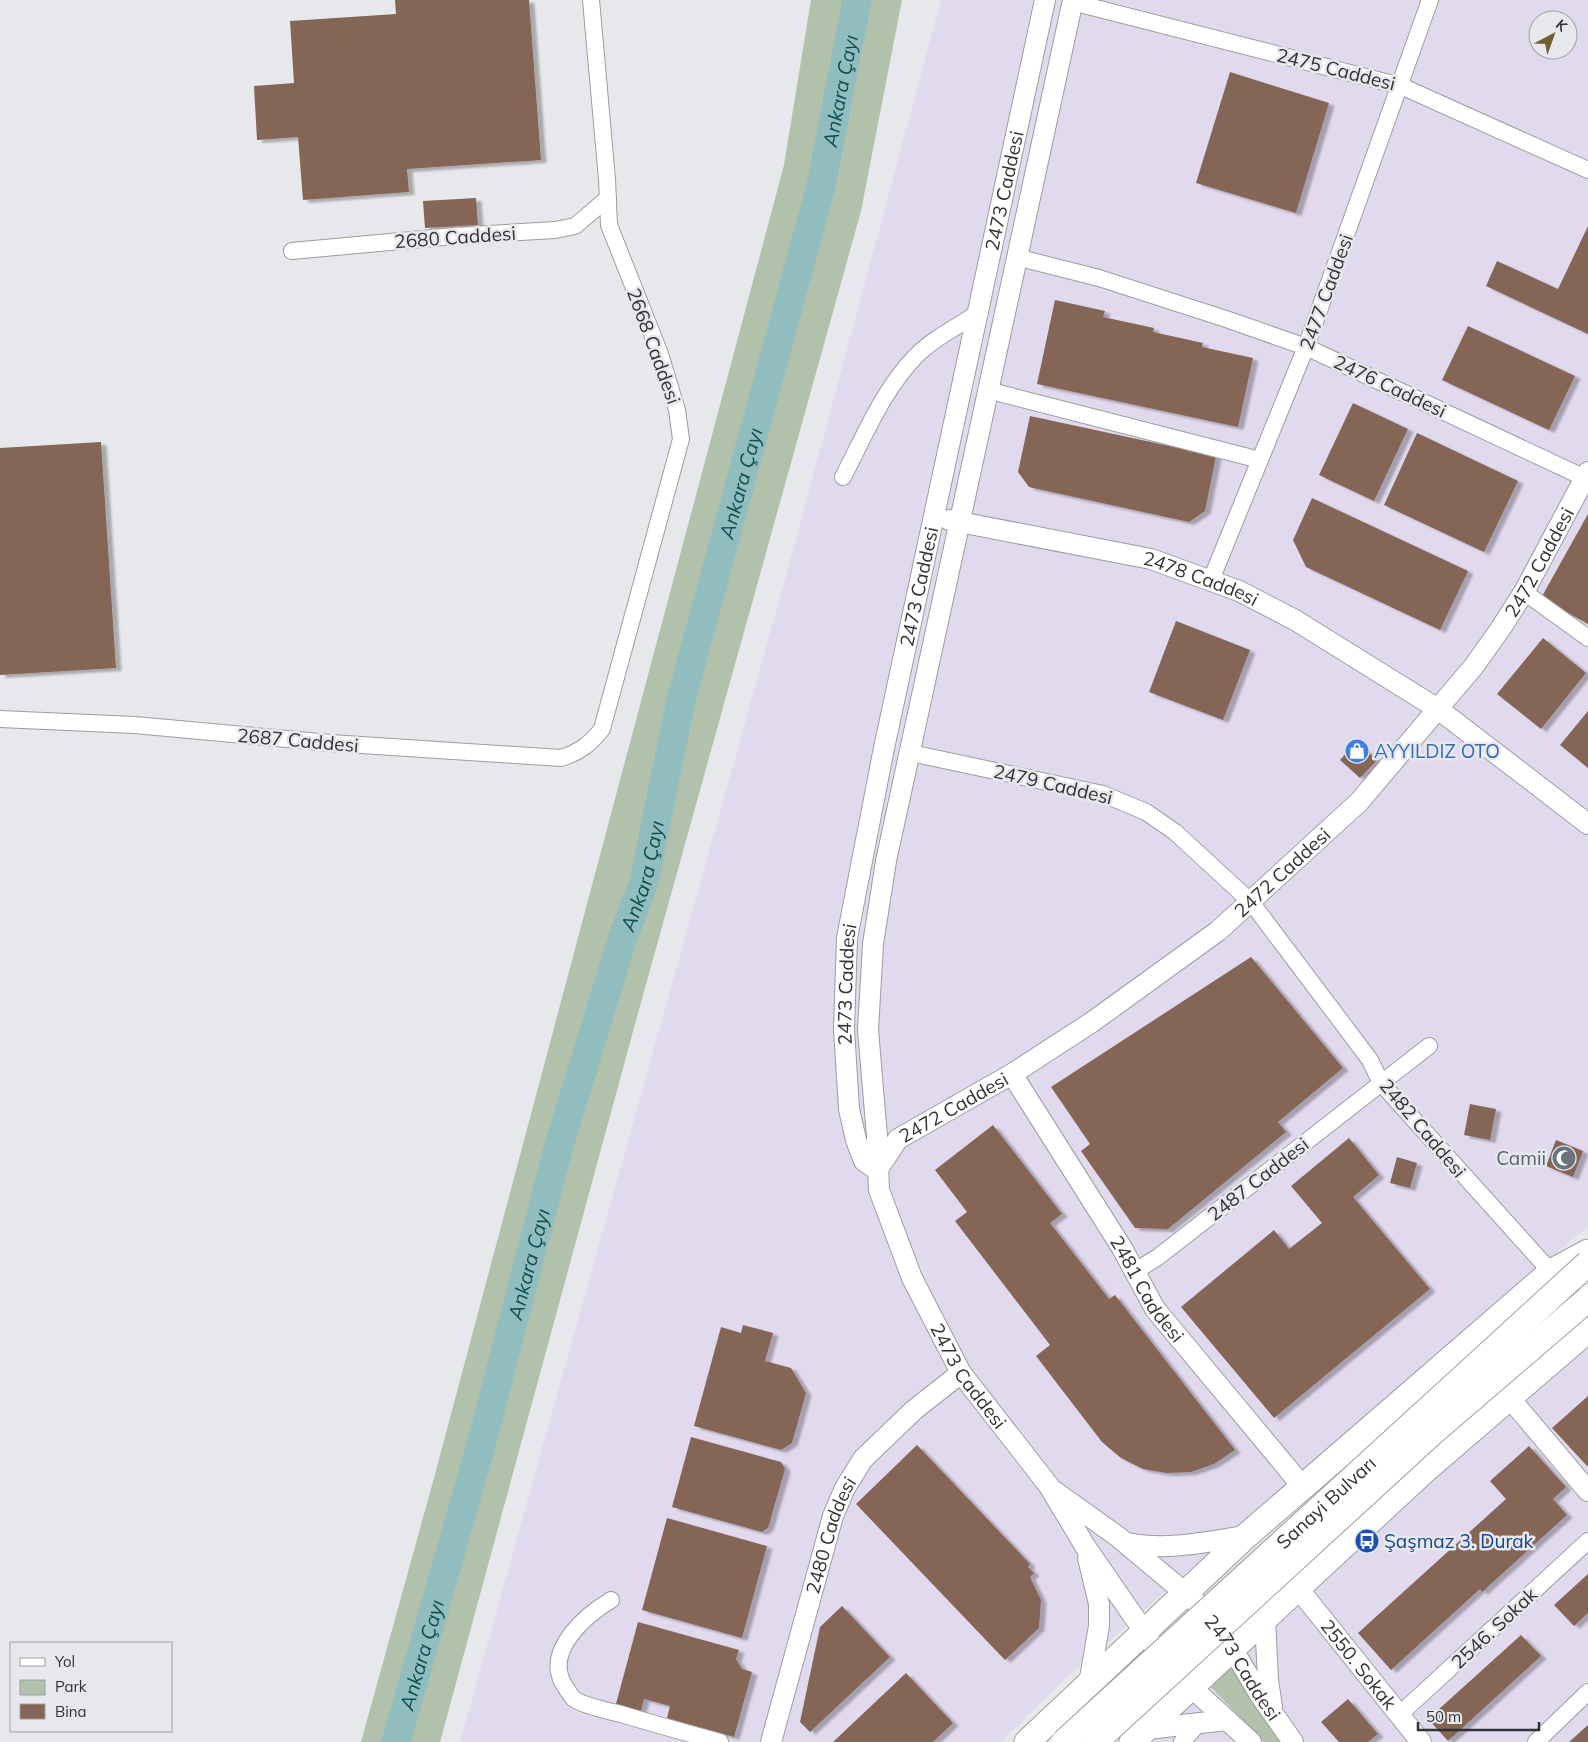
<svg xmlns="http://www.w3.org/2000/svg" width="1588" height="1742" viewBox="0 0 1588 1742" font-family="Mulish,sans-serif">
<defs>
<filter id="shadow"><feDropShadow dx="5.5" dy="3" stdDeviation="1" flood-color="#0004"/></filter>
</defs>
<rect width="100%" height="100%" fill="#e6e8eb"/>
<g fill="#e1daef" fill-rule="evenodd">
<path d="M941 0H1588V1226L1066 1678 1001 1742H460L786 576ZM1538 20H1568V50H1538Z"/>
<polygon points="1588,1333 1588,1742 1138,1742"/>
</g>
<g fill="#b2c1ab">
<polygon points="811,0 902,0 861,211 635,1024 440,1742 361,1742 434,1478 784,165"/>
<polygon points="1229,1664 1281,1742 1264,1742 1209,1685"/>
</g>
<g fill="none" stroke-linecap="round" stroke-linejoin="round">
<path stroke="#91bdbf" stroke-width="29" id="s1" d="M396 1742 480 1449 558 1149 622 940 644 882 681 700 821 186 857 0"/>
</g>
<g fill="#846556" filter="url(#shadow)">
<polygon points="395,0 529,0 541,160 407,169 409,192 303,200 298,137 257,140 254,86 294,83 290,21 396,14"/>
<polygon points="1230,72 1329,103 1296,213 1196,183"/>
<polygon points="476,198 478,225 425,228 423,201"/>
<polygon points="1588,226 1588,334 1486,286 1497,261 1558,289"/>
<polygon points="1055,300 1105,311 1103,317 1154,328 1153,332 1203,343 1202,347 1253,358 1238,427 1037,384"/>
<polygon points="1468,326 1575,376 1549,430 1442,380"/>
<polygon points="1353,403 1408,429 1374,501 1319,475"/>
<polygon points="1030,416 1216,456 1205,511 1189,522 1029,487 1018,472"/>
<polygon points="1417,433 1518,481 1484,552 1384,505"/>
<polygon points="101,442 116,668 0,675 0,448"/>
<polygon points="1312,498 1468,571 1440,630 1306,567 1293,540"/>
<polygon points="1588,514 1588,624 1541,598"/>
<polygon points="1176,621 1250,650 1223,720 1149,692"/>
<polygon points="1543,638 1586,673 1541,729 1497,694"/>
<polygon points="1588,711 1588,768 1560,745"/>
<polygon points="1356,742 1377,760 1360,778 1340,760"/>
<polygon points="1251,957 1343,1068 1278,1122 1286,1132 1168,1229 1135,1228 1081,1151 1090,1144 1051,1087"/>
<polygon points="1470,1104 1496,1109 1490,1140 1464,1135"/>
<polygon points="993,1125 1062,1214 1050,1223 1109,1299 1115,1295 1235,1450 1214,1464 1191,1472 1167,1473 1143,1469 1121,1458 1102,1442 1036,1356 1050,1345 955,1221 967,1212 935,1170"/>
<polygon points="1349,1138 1379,1175 1353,1197 1430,1289 1274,1418 1181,1307 1274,1230 1289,1249 1322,1223 1291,1186"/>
<polygon points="1556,1140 1583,1151 1573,1177 1546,1166"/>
<polygon points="1397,1157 1417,1163 1410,1188 1390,1183"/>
<polygon points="743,1325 773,1333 765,1361 791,1368 806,1393 792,1443 781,1450 694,1426 721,1327 741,1333"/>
<polygon points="1588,1396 1588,1465 1587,1466 1552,1428"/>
<polygon points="691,1437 781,1462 785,1469 768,1528 762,1532 672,1507"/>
<polygon points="917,1445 1030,1564 1028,1567 1034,1573 1030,1577 1041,1600 1039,1628 1005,1660 856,1504"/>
<polygon points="1529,1446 1566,1487 1553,1499 1567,1515 1482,1592 1480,1589 1391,1670 1358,1633 1506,1499 1490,1481"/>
<polygon points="667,1518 767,1546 742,1638 642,1610"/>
<polygon points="1588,1574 1588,1613 1574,1626 1554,1605"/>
<polygon points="842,1606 890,1657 810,1732 800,1722 820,1627"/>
<polygon points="638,1622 739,1650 736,1659 742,1669 752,1672 734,1737 667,1718 670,1706 644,1699 641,1711 616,1704"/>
<polygon points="1521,1635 1541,1656 1448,1741 1428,1719"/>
<polygon points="906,1673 953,1723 933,1742 833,1742"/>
<polygon points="1348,1699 1378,1734 1368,1742 1339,1742 1321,1722"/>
<polygon points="1588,1725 1588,1742 1569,1742"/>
</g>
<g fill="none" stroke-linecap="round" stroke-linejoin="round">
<defs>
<g id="minor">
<polyline points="1072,2 1401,86 1588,170"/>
<polyline points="292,251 455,236 555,230 575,226 608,198"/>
<polyline points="1016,257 1099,278 1226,319 1306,347 1585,478"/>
<polyline points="987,390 1260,460"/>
<path d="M843 477C864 437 883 390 915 357 932 339 957 327 978 313"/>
<polyline points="1211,580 1306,347 1430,0"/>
<polyline points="1524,592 1588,638"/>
<path d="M0 719 135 725 331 743 561 758C580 752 590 744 602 729L681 439 677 410 660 354 609 225 607 179 591 0"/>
<polyline points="911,753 1103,794 1146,812 1175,832 1251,902 1370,1060 1381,1083 1551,1272"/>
<polyline points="1134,1272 1158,1257 1429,1046"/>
<path d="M611 1600C586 1615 545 1650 563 1683 566 1688 570 1695 574 1699 584 1706 609 1711 621 1714 654 1724 687 1733 720 1742"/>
<polyline points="1399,1715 1588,1541"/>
<polyline points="1182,1742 1198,1724"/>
<polyline points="1536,1742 1588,1692"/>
</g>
<g id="tertiary">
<path id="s2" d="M1073 0 886 861 873 944 868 1030 877 1136 879 1190 912 1278 961 1373 1049 1486 1085 1546 1154 1646 1191 1687 1251 1742"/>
<path id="s3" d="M949 520 1151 559 1239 591 1295 620 1438 709 1588 824"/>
<path id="s4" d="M1012 1074 1122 1248 1155 1309 1303 1487"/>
<path id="s5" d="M878 1169 898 1139 1012 1074 1092 1022 1218 931 1359 802 1474 666 1501 628 1524 592 1588 472"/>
<path id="s6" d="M877 1170 864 1161 856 1140 849 1109 844 1029 847 938 884 748 1045 0"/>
<polyline points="1508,1396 1588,1491"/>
<path id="s7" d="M1054 1491 1117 1536 1197 1603 1226 1638 1260 1695 1293 1742"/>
<path d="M1127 1543C1167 1551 1206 1542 1246 1536"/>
<polyline points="1088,1558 1099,1604 1099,1626 1089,1684"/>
<path id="s8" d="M1297 1587 1421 1742"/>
<polyline points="1265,1619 1268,1680 1272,1707"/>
<polyline points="1147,1729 1227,1720"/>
<path id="s9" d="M771 1742 833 1516 845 1488 863 1459 914 1410 961 1373"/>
</g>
<g id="primary">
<polyline points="1027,1742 1246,1536 1551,1272 1588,1252"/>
<polyline points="1132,1742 1424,1471 1588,1330"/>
</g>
</defs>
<use href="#minor" stroke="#9b9d9f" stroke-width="18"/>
<use href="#tertiary" stroke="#9b9d9f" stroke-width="22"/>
<use href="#primary" stroke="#9b9d9f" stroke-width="27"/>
<use href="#minor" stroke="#fff" stroke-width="16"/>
<use href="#tertiary" stroke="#fff" stroke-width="20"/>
<use href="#primary" stroke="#fff" stroke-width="25"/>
<defs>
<g id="primary-bridge">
<path id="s10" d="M1064 1742 1588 1263"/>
<polyline points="1095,1742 1432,1433 1588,1299"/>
</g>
</defs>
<use href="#primary-bridge" stroke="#9b9d9f" stroke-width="27" stroke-linecap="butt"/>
<use href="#primary-bridge" stroke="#fff" stroke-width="25"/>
</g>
<defs>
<symbol id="shop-disc" viewBox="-11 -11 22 22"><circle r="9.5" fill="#3f7fe0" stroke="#e6e8eb"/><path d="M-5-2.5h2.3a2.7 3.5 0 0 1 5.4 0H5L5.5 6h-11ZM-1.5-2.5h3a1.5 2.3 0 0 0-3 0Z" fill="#fff"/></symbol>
<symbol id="mosque-disc" viewBox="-11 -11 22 22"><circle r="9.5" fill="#6b7280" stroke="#e6e8eb"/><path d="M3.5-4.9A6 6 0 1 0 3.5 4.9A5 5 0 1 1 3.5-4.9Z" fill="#fff"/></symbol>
<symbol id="bus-disc" viewBox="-11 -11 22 22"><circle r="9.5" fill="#1a4fb4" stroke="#e6e8eb"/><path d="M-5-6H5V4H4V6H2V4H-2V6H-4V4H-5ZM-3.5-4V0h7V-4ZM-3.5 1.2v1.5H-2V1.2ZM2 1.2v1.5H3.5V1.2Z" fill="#fff"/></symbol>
</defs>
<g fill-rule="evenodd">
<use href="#shop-disc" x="1343" y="737" width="28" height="28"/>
<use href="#mosque-disc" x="1550" y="1144" width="28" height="28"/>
<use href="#bus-disc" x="1353" y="1527" width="28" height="28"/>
</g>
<g text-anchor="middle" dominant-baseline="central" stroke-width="5" stroke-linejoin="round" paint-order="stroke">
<g font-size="19" fill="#323234" stroke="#e6e8eb">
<text transform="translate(1336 69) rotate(14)">2475 Caddesi</text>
<text stroke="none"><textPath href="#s6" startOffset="1005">2473 Caddesi</textPath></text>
<text transform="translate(455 237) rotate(-4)">2680 Caddesi</text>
<text transform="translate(1326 292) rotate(-70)">2477 Caddesi</text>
<text transform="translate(654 346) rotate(70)">2668 Caddesi</text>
<text transform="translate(1390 386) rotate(25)">2476 Caddesi</text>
<text stroke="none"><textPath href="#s5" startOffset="910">2472 Caddesi</textPath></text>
<text stroke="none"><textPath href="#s3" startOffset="259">2478 Caddesi</textPath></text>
<text stroke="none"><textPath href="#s6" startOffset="600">2473 Caddesi</textPath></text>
<text transform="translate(298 740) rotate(5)">2687 Caddesi</text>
<text transform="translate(1053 784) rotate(13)">2479 Caddesi</text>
<text stroke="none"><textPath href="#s5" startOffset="505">2472 Caddesi</textPath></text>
<text stroke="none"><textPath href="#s6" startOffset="195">2473 Caddesi</textPath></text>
<text stroke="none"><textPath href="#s5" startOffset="100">2472 Caddesi</textPath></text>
<text transform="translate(1423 1128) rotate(50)">2482 Caddesi</text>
<text transform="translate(1258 1179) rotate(-38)">2487 Caddesi</text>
<text stroke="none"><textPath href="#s4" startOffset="254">2481 Caddesi</textPath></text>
<text stroke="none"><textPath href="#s2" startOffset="1419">2473 Caddesi</textPath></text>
<text stroke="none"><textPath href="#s10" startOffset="355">Sanayi Bulvarı</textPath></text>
<text stroke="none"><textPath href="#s9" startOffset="215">2480 Caddesi</textPath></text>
<text transform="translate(1494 1628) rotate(-43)">2546. Sokak</text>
<text stroke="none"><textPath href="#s8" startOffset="99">2550. Sokak</textPath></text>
<text stroke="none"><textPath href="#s7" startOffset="261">2473 Caddesi</textPath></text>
</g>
<g font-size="19" fill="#366cbe" stroke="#e6e8eb" text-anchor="start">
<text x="1374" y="751">AYYILDIZ OTO</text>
</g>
<g font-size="19" fill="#5b616d" stroke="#e6e8eb" text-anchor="end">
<text x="1546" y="1158">Camii</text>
</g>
<g font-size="19" fill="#164399" stroke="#e6e8eb" text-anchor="start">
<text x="1384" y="1541">Şaşmaz 3. Durak</text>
</g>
<g font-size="20" font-style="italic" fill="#0d4e51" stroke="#e6e8eb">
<text stroke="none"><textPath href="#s1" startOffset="1711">Ankara Çayı</textPath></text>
<text stroke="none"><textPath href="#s1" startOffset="1306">Ankara Çayı</textPath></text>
<text stroke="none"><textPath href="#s1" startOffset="901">Ankara Çayı</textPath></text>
<text stroke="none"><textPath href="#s1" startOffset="496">Ankara Çayı</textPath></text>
<text stroke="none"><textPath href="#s1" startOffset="91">Ankara Çayı</textPath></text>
</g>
</g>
<rect x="10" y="1642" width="162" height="90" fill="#e6e8eb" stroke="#9e9fa2"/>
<rect x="20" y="1658" width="25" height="8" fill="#ffffff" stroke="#9e9fa2"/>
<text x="55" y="1667" font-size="15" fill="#323234">Yol</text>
<rect x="20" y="1680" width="25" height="15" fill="#b2c1ab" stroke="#9e9fa2"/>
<text x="55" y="1692" font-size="15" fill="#323234">Park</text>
<rect x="20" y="1704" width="25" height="15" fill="#846556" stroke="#9e9fa2"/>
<text x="55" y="1717" font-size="15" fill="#323234">Bina</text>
<g transform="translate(1553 35) rotate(41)"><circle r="24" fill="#e6e8eb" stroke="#9e9fa2"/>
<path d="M0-4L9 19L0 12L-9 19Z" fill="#745f2f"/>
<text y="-8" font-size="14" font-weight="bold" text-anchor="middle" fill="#323234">K</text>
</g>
<path d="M1418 1722v8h121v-8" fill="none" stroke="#323234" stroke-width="2.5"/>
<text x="1426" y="1722" font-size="15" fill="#323234" stroke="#e6e8eb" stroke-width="4" paint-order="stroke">50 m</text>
</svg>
